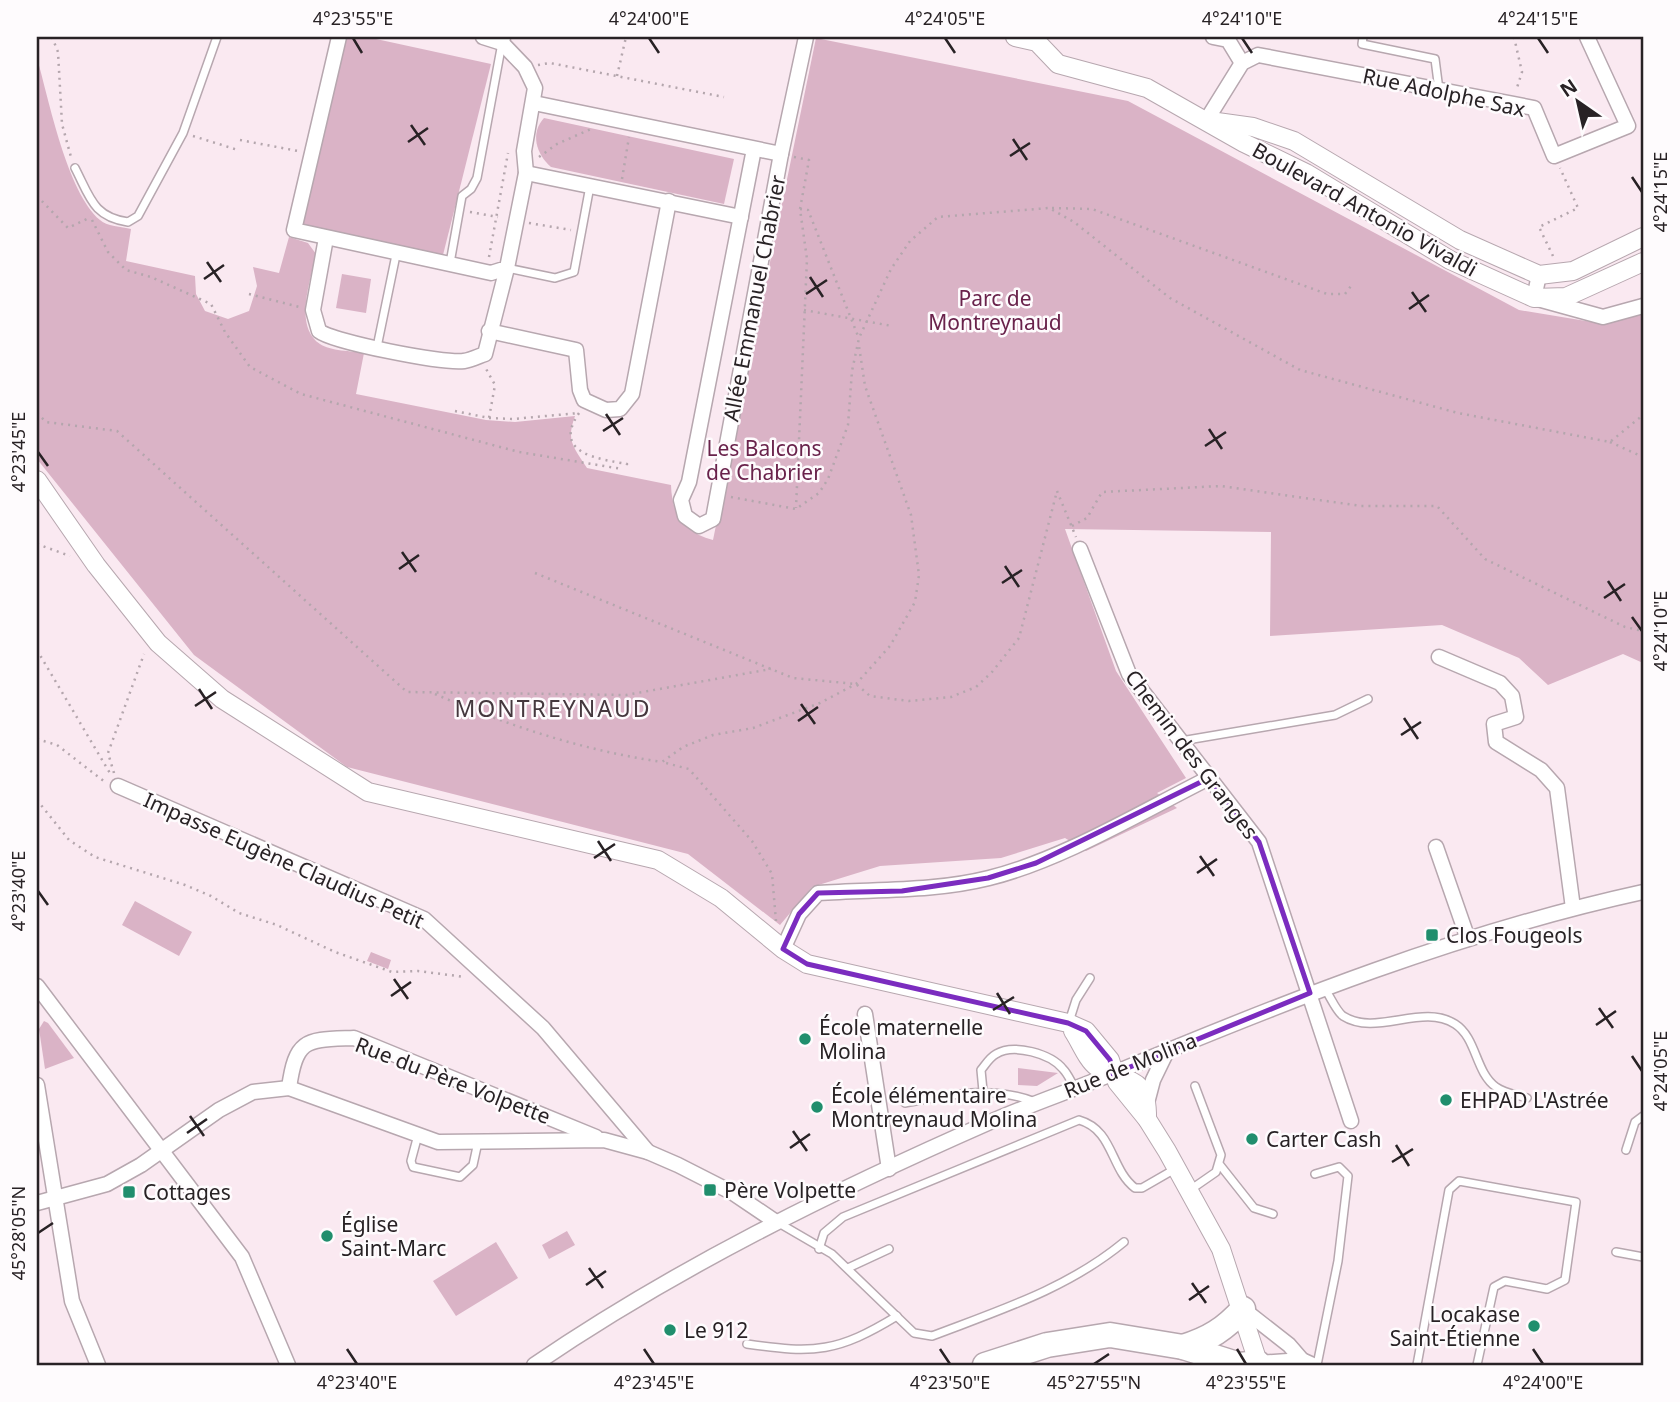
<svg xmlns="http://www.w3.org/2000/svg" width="1680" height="1402" viewBox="0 0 1680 1402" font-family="'Noto Sans',sans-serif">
<rect width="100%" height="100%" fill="#fae9f1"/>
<g fill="#dab3c6">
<polygon points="342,37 367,37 491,64 442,259 302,229"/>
<path d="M816 38 1128 101 1519 310 1604 324 1643 313V663L1623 654 1548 685 1519 658 1442 625 1270 636 1271 532 1065 529 1116 671 1186 778 1157 793 1177 808 1086 851 1065 838 1001 858 880 866 812 887 780 925 688 854 347 767 194 655 37 459V58C49 100 67 192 100 220 106 226 122 227 131 229L126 261 195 276 196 294 205 311 228 319 249 311 257 286 253 267 279 273 289 237 308 243 316 254C311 280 293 326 320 344 330 351 352 351 364 353L356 394 486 420 515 422 575 416C566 441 573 446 587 468L671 485C672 516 684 532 713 540Z"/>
<path d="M544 118 734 159 724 204 551 167C536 154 530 133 544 118Z"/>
<polygon points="342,274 371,279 366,313 336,308"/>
<polygon points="135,901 192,932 179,956 122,925"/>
<polygon points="371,952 391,960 388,969 367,961"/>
<polygon points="44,1021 48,1023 74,1058 45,1069 39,1029"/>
<polygon points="1018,1068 1058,1073 1037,1086 1018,1085"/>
<polygon points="567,1231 575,1245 549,1259 542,1245"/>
<polygon points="496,1242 518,1278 456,1316 433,1281"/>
</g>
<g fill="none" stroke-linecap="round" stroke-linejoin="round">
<defs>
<g id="service">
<polyline points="1363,37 1362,44 1435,59 1439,90"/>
<path d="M75 168C90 197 93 217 128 222L138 216 183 133 217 37"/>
<polyline points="450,263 462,196 471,189 477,178 502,43"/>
<polyline points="507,268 555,278 574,272 590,186"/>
<polyline points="377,347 396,255"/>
<polyline points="1181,741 1335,715 1368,699"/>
<path d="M1325 989C1330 996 1336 1011 1343 1016 1376 1037 1422 1003 1455 1024 1477 1038 1475 1072 1496 1087 1504 1093 1518 1095 1527 1098"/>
<polyline points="1069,1022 1076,1000 1090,978"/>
<path d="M983 1091 981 1070C986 1064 989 1058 996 1054 1014 1043 1051 1054 1063 1069 1068 1074 1071 1082 1075 1088"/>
<path d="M905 1103C950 1095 992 1085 1035 1102"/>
<polyline points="418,1135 411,1161 413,1167 460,1177 473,1165 478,1142"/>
<polyline points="1626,1150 1635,1122 1643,1116"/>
<polyline points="1220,1165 1254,1208 1273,1214"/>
<polyline points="1315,1174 1339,1167 1348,1176 1338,1261 1317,1365"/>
<polyline points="1190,1190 1216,1172 1221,1155 1195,1086"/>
<path d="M777 1222 832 1254 914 1333 932 1336C1000 1310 1067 1289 1124 1242"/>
<path d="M819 1249 824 1233 843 1217 1079 1120C1114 1130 1110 1169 1135 1188H1142L1175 1169"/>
<polyline points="1616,1252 1643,1257"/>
<polyline points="848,1268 889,1249"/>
<path d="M747 1344C815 1354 838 1352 897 1316"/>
<polyline points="1417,1365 1449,1190 1459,1181 1576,1202 1565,1280 1547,1289 1505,1281 1494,1287 1477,1365"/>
</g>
<g id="minor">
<polyline points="339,37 294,230 491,273 507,268 526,173 524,151 535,88 525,67 502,43 503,37"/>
<polyline points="483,37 502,43"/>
<polyline points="1213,37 1228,40 1242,63"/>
<polyline points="534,103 781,154 806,37"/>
<polyline points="1206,121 1242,63 1258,55 1534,108 1554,156 1628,126 1587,37"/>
<polyline points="754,149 689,482 681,500 685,516 699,526 713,519 781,154"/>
<polyline points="526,173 741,217"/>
<path d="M326 238 313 310 319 331C333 342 444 364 464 361 471 360 479 356 485 354L507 268"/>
<polyline points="1539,275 1534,298 1603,317 1643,306"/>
<polyline points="489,331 576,350 580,390 584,400 606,410 620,409 632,394 669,201"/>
<polyline points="1080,549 1129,674 1259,842 1351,1121"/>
<polyline points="1439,657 1500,683 1512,696 1516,717 1494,724 1496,742 1541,770 1557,788 1573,908"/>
<polyline points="118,786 424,919 543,1028 648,1152"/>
<polyline points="1436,847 1468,939"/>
<path d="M783 949 799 914 818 893C876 889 933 892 989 878 1062 860 1141 812 1209 778"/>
<polyline points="37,986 242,1257 288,1365"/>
<polyline points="865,1014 889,1169"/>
<polyline points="37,1085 72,1301 98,1365"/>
<path d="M289 1088C296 1037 307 1040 354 1038L596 1137"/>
<polyline points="1148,1099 1153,1080 1168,1049"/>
<polyline points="37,1203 107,1184 141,1165 219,1110 253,1092 289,1088 438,1142 604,1140 648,1152 678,1165 733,1193 776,1222"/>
<polyline points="1243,1309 1289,1345 1302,1360 1313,1365"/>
<polyline points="1258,1363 1302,1360"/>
<path d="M534 1365C676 1268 833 1191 990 1122 1031 1104 1073 1090 1114 1073 1286 1001 1460 932 1643 892"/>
</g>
<g id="tertiary">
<polyline points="1015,37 1037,42 1058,64 1147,88 1244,143 1306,173 1450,260 1534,298 1566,297 1643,262"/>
<polyline points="1217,122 1253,127 1294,141 1460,240 1539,275 1573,271 1643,237"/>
<polyline points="37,480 96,565 158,643 222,699 368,792 658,860 721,898 783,949 807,964 1068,1023 1086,1031 1110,1060 1117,1082 1147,1119 1167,1151 1221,1249 1259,1365"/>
<path d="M1073 1031C1080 1041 1087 1060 1097 1067 1126 1085 1148 1072 1147 1119"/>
</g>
<g id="motorway">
<path d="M1183 1347C1209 1339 1225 1329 1243 1309"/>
<polyline points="985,1365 1047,1345 1110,1335 1183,1347 1240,1365 1258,1363"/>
</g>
</defs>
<use href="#service" stroke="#b7a7af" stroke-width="10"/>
<use href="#minor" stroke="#b7a7af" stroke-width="17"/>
<use href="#tertiary" stroke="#b7a7af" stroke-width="20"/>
<use href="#motorway" stroke="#b7a7af" stroke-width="27"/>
<g stroke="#b4a6ad" stroke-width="2.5" stroke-dasharray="2 5" stroke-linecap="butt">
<polyline points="52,37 58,52 62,124 71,157"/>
<polyline points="1514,37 1522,72 1516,91"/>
<polyline points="538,65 550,63 724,97"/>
<polyline points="617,76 626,37"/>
<polyline points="193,136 238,150"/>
<polyline points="240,140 298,151"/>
<polyline points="539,157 557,144 591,129"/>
<polyline points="794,157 809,160 800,209 807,259 796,508"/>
<polyline points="622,179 629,137"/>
<polyline points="37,196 68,228 91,217"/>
<polyline points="1052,208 1092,209 1327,294 1345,294 1351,286"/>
<polyline points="800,209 808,210 858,336"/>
<polyline points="470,212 498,217"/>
<polyline points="92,220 108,252 126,270 151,277 211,304 225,332 250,367 301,394 519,452 622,469"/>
<polyline points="529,223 571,230"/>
<polyline points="1553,256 1539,227 1578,208 1560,168"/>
<polyline points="489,257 508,153"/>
<polyline points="249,294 299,307"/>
<polyline points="804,310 892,326"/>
<polyline points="455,411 489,418 495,385 485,367"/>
<polyline points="37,413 46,422 117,431 407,692 626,695 771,669"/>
<path d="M579 413C551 454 600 459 627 464L626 469"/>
<polyline points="489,418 513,419 579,413"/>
<polyline points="1610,442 1643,457"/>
<polyline points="1057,491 1076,537"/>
<polyline points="731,497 796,509 819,493 828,479 848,425 852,371 859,338 891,269 910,241 938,217 1049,208 1074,222 1170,298 1300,370 1458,413 1610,442 1643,415"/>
<polyline points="1072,526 1087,518 1102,492 1221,486 1361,506 1437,506 1485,559 1625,627 1643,631"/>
<polyline points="37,544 70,556"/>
<polyline points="535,573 793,678 856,684 870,696 909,701 951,697 976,687 992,672 1019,638 1057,491"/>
<polyline points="37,650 111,775"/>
<path d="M435 694C509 726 582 750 662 762"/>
<polyline points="37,739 57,745 105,782"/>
<polyline points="114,773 108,753 144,654"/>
<polyline points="37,800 69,840 95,857 185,885 211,896 239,913 277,925 335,952 392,972 418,971 465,977"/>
<polyline points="776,921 772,874 752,841 689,769 662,762 683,747 713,735 753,728 820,703 856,684 890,646 915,602 919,575 911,515 865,386 859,346"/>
</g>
<use href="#service" stroke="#fff" stroke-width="7"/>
<use href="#minor" stroke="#fff" stroke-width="14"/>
<use href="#tertiary" stroke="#fff" stroke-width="18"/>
<use href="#motorway" stroke="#fff" stroke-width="24"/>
</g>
<path fill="none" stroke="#7b2cbf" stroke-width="5" stroke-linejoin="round" d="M1209 778 1259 842 1310 993 1113 1074 1110 1060 1086 1031 1068 1023 807 964 783 949 799 914 818 893 902 891 988 878 1036 863Z"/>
<path fill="none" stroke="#282225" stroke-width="2.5" d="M353 38 362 53M649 38 659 53M945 38 955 53M1242 38 1252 53M1538 38 1548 53M411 125 425 145M1013 139 1027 160M408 142 428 128M1010 156 1030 143M1632 177 1642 192M207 262 221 282M810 277 823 297M204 279 224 265M1412 292 1426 312M806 294 827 280M1409 309 1429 295M606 414 620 435M1209 429 1222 449M603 431 623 418M1205 446 1226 432M38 452 48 466M402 552 416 572M1005 566 1019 587M399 569 419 555M1608 581 1621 601M1002 583 1022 570M1604 598 1625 584M1632 617 1642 631M199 689 212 709M801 704 815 724M195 706 216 692M1404 718 1418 739M798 721 818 707M1401 735 1421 722M598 841 611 861M1200 856 1214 876M594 858 615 844M1197 873 1217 859M38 891 48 905M394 979 408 999M997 993 1010 1014M391 996 411 982M1599 1008 1613 1028M993 1010 1014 997M1596 1025 1616 1011M1632 1056 1642 1071M190 1116 204 1136M793 1131 807 1151M187 1133 207 1119M1396 1145 1409 1166M790 1148 810 1134M1392 1162 1413 1149M38 1233 53 1223M589 1268 603 1288M1192 1283 1206 1303M586 1285 606 1271M1189 1300 1209 1286M347 1349 357 1364M644 1349 654 1364M940 1349 950 1364M1237 1349 1246 1364M1533 1349 1543 1364M1094 1364 1109 1354"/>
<g fill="#208e6d" stroke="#fefbfd" stroke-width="2.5">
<rect x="1425" y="928" width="14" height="14" rx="3.5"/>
<circle cx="805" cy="1039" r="7"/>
<circle cx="1446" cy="1100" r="7"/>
<circle cx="817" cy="1107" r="7"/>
<circle cx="1252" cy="1139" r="7"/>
<rect x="703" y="1183" width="14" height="14" rx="3.5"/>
<rect x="122" y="1185" width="14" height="14" rx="3.5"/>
<circle cx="327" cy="1236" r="7"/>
<circle cx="1534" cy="1326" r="7"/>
<circle cx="670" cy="1330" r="7"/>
</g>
<g text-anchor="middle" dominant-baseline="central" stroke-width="5" stroke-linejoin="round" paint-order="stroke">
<g font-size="21" fill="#282225" stroke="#fefbfd">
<text transform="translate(1444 92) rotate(12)">Rue Adolphe Sax</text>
<text transform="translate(1365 209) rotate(29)">Boulevard Antonio Vivaldi</text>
<text transform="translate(754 298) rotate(-79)">Allée Emmanuel Chabrier</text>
<text transform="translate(1192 754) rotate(53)">Chemin des Granges</text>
<text transform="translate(284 860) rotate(24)">Impasse Eugène Claudius Petit</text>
<text transform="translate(1130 1065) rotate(-22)">Rue de Molina</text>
<text transform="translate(453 1080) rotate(21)">Rue du Père Volpette</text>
</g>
<g font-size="21" fill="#69224b" stroke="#fefbfd">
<text x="995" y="298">Parc de<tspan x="995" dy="24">Montreynaud</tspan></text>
<text x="764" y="448">Les Balcons<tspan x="764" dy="24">de Chabrier</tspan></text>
</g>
<g font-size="21" fill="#282225" stroke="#fefbfd" text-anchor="start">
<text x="1446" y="935">Clos Fougeols</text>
<text x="819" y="1027">École maternelle<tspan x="819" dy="24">Molina</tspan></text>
<text x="831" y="1095">École élémentaire<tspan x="831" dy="24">Montreynaud Molina</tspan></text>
<text x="1460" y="1100">EHPAD L'Astrée</text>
<text x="1266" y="1139">Carter Cash</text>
<text x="724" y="1190">Père Volpette</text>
<text x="143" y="1192">Cottages</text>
<text x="341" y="1224">Église<tspan x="341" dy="24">Saint-Marc</tspan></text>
<text x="1520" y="1314" text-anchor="end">Locakase<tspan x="1520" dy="24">Saint-Étienne</tspan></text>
<text x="684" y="1330">Le 912</text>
</g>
<g font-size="23" letter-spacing="2" fill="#45383e" stroke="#fefbfd">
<text x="553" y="708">MONTREYNAUD</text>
</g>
</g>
<rect width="1680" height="1402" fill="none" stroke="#fefbfd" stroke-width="77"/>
<g transform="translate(1578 102) rotate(326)" stroke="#fefbfd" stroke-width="5" paint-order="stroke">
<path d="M0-5L12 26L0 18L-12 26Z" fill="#282225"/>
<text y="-10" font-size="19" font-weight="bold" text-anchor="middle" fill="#282225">N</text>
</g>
<rect x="38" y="38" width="1604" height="1326" fill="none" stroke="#282225" stroke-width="2.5"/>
<g font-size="18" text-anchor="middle" fill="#282225">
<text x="353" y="25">4°23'55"E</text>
<text x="649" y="25">4°24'00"E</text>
<text x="945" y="25">4°24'05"E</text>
<text x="1242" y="25">4°24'10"E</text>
<text x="1538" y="25">4°24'15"E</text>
<text transform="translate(1661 192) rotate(-90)" y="6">4°24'15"E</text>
<text transform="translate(19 452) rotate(-90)" y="6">4°23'45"E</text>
<text transform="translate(1661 631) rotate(-90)" y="6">4°24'10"E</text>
<text transform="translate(19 891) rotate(-90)" y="6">4°23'40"E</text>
<text transform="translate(1661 1071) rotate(-90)" y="6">4°24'05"E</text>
<text transform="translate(19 1233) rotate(-90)" y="6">45°28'05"N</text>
<text x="357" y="1389">4°23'40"E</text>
<text x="654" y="1389">4°23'45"E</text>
<text x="950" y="1389">4°23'50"E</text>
<text x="1094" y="1389">45°27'55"N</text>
<text x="1246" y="1389">4°23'55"E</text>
<text x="1543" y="1389">4°24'00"E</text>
</g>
</svg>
